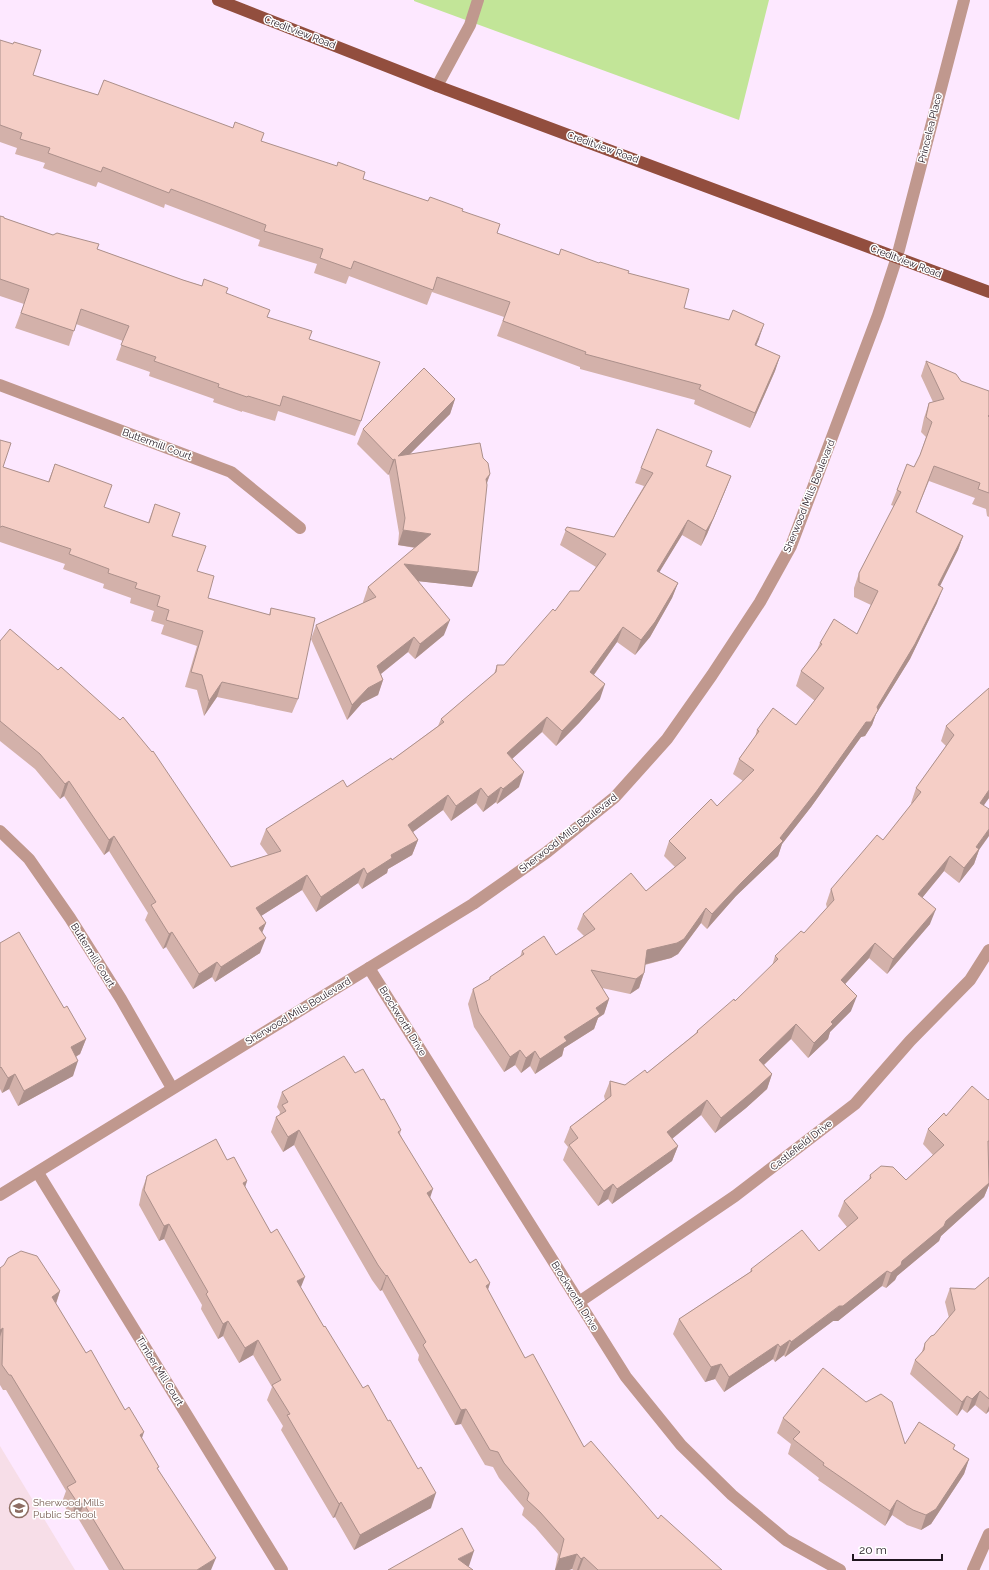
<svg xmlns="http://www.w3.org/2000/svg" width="989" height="1570" viewBox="0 0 989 1570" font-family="Raleway,sans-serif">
<rect width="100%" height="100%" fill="#fde8ff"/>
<polygon fill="#f7dee8" points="0,1446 75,1570 0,1570"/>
<polygon fill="#c2e598" points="414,0 769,0 739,120 414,1"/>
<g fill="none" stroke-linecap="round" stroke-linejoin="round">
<g stroke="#c0988e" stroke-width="12">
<polyline points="437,86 470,25 478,0"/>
<polyline points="0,385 231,472 300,528"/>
<polyline points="0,831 29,859 70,918 121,999 172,1088"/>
<polyline points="369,968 626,1377 681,1445 732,1495 786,1540 840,1570"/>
<polyline points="38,1173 282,1570"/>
<polyline points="0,1195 473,904 547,852 615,797 667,739 712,675 760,602 791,546 878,315 897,257 964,0"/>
<polyline points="579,1302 735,1196 855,1104 910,1041 970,980 989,950"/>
<polyline points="973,1570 989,1534"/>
</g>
<polyline stroke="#924e3e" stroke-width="12" points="218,0 437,86 989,292"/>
</g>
<g fill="#d3b1aa">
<polygon points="0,40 33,75 98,95 261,141 363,179 428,201 462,211 497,233 559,255 628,273 684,308 759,339 756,345 780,356 775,371 750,428 694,404 695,400 580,369 580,367 497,336 504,317 432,292 427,305 349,276 346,284 314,273 317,264 258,246 260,240 165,204 164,208 98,182 96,187 43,168 45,163 15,154 17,148 0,142"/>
<polygon points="0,216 4,218 53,235 97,249 183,280 226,293 268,317 309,339 361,421 355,436 278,411 275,421 242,411 242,412 213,402 214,399 149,376 150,372 116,360 123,341 76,324 69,346 15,328 24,304 0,296"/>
<polygon points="926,361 961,381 989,417 989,517 987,516 986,509 972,504 975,498 929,481 916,512 963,536 958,550 940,586 937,603 910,659 876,714 872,725 865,736 861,737 811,807 782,844 778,856 736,896 707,929 701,923 678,954 671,958 645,965 644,973 639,988 630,994 602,988 609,999 604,1014 598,1018 594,1029 564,1048 562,1056 535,1074 530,1066 521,1073 515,1065 504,1072 474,1027 468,1004 473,989 489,980 490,977 520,957 522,951 556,955 584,936 577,929 583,914 646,891 675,867 664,856 669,841 717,806 743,781 733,774 739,759 755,737 757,730 796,725 815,701 796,686 801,671 816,652 820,643 857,634 871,605 854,597 854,588 859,573 894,506 891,505 897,490 914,467 920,455 926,437 921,432 924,418 929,403 933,402 921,376"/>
<polygon points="455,399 450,414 409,455 483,458 490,474 487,483 472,587 418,581 444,635 415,659 408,652 381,674 383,680 378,695 362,703 347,720 311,639 316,625 363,603 363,602 368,587 415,548 398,545 399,533 389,474 388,475 357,444 363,429"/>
<polygon points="0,440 3,467 48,482 55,464 104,507 148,523 155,504 172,536 197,571 208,598 269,615 271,608 298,699 292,713 217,697 204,716 197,690 185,687 197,646 161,634 164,625 151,621 154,611 130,603 131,598 103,588 104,584 63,569 65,564 0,542"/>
<polygon points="707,466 731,476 725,491 707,534 701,546 682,535 659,572 678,583 672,598 650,637 635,655 617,642 594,675 600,699 579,723 556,746 542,732 512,759 519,787 497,804 496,802 483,812 476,803 451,821 443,810 413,832 418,840 412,855 388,869 387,873 362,889 358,883 316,912 302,890 261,916 266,923 262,932 260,953 215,982 212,977 193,989 166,947 163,949 145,920 148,913 109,851 104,855 64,796 60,799 35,769 0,741 0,641 231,867 268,855 260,844 266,829 347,787 392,760 438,726 441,719 494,674 497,665 504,665 555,611 579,591 596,567 560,545 567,527 614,537 644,486 635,483 641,468"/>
<polygon points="989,688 989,798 983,805 979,850 974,864 959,883 944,871 922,898 930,924 887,974 869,958 845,984 851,1011 830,1032 828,1039 808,1058 791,1039 764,1065 772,1074 767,1089 746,1108 715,1133 701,1115 672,1139 678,1146 672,1161 612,1204 608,1199 598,1206 563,1160 568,1147 564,1142 570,1127 605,1100 604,1096 610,1081 625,1085 647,1073 696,1033 697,1031 735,1001 772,966 775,956 804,933 827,908 826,904 831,889 883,840 912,804 911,803 916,788 946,746 941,741 946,726"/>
<polygon points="0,943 64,1008 86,1039 80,1054 76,1057 73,1076 18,1106 9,1089 2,1093 0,1089"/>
<polygon points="355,1073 381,1100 401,1130 400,1134 430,1197 470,1263 490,1283 488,1290 525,1358 584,1447 658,1519 722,1570 573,1570 572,1569 569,1570 555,1570 558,1554 535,1527 522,1515 524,1508 499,1478 493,1467 485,1465 461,1424 455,1425 418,1360 419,1355 382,1290 380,1291 372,1280 294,1145 283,1152 271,1132 276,1117 279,1116 280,1112 277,1107 282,1092"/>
<polygon points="989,1099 989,1185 984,1197 941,1236 939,1241 897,1276 895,1280 886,1288 882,1286 838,1321 833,1321 785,1357 784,1355 775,1362 773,1359 724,1392 715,1379 705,1382 673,1334 679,1319 750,1272 751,1269 819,1251 847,1227 838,1216 844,1201 869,1180 870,1175 906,1180 933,1155 923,1144 928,1129 946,1116 988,1100"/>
<polygon points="227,1160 247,1181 245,1187 301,1288 431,1508 354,1550 335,1517 333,1518 281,1430 283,1426 267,1400 272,1387 253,1355 239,1363 223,1336 218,1339 201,1309 202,1305 164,1239 159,1241 139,1205 142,1190 147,1176"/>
<polygon points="0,1268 60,1291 56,1304 86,1353 142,1439 211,1570 109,1570 78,1518 71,1517 62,1502 66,1491 6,1390 3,1390 0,1385"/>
<polygon points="989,1277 989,1411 986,1414 975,1405 967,1413 962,1409 957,1416 910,1374 915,1360 921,1354 925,1343 934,1335 949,1318 945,1302 950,1288 975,1289"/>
<polygon points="783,1418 905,1444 954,1449 969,1459 964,1474 931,1524 921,1530 907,1525 892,1515 885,1526 818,1480 819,1478 788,1454 791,1444 777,1433"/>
</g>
<g fill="#ac908b">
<polygon points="764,324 759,339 750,360 755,345"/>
<polygon points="780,356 775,371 750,428 755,413"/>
<polygon points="455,399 450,414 396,468 398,456"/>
<polygon points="395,459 389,474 388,475 393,460"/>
<polygon points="490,474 485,488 486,479"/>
<polygon points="731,476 725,491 707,534 701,546 706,531"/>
<polygon points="688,520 682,535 651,586 657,571"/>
<polygon points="403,530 431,534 426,549 398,545"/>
<polygon points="963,536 958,550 933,600 938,585"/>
<polygon points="404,564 478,572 472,587 398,579"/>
<polygon points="678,583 672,598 650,637 635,655 641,640"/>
<polygon points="943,588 937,603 910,659 876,714 872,725 865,736 861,737 811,807 782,844 778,856 736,896 707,929 712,914 780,838 877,707"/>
<polygon points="450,620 444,635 415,659 420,644"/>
<polygon points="623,627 617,642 585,687 590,672"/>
<polygon points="414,637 408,652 372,681 377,666"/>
<polygon points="383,680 378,695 362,703 347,720 352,705 368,688"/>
<polygon points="222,682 217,697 204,716 209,701"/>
<polygon points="605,684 600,699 579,723 556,746 562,731"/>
<polygon points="547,717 542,732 502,768 507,753"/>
<polygon points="524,772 519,787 497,804 503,789"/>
<polygon points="69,781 64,796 60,799 65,784"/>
<polygon points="501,787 496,802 483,812 488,797"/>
<polygon points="481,788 476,803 451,821 456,806"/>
<polygon points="989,790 989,798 975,818 980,803"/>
<polygon points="448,795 443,810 402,840 408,825"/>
<polygon points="989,829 989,836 979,850 974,864 959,883 964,868 976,847"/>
<polygon points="114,836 109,851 104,855 109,840"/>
<polygon points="418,840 412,855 388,869 387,873 362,889 367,874 391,855"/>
<polygon points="950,856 944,871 913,909 918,894"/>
<polygon points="364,868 358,883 316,912 321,897"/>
<polygon points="307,875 302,890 250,923 256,908"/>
<polygon points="706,908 701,923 678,954 671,958 642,965 647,950"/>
<polygon points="936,909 930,924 887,974 893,959"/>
<polygon points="266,923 260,938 259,928"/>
<polygon points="172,932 166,947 163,949 169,934"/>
<polygon points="266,938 260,953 215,982 221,967"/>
<polygon points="875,943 869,958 835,995 841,980"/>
<polygon points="217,962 212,977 193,989 199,974"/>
<polygon points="644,973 639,988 630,994 636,979"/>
<polygon points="857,996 851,1011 830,1032 828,1039 808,1058 814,1043 831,1022"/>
<polygon points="609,999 604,1014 598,1018 594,1029 564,1048 562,1056 535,1074 540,1059 596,1008"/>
<polygon points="796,1024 791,1039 754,1074 759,1060"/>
<polygon points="86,1039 80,1054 66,1062 71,1047"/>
<polygon points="520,1050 515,1065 504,1072 510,1057"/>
<polygon points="535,1051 530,1066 521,1073 526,1058"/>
<polygon points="78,1061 73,1076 18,1106 24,1091"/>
<polygon points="15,1074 9,1089 2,1093 8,1078"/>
<polygon points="772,1074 767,1089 746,1108 715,1133 721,1118"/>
<polygon points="707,1100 701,1115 662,1147 667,1132"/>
<polygon points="299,1130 294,1145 283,1152 288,1137"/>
<polygon points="678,1146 672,1161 612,1204 617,1189"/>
<polygon points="247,1181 242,1196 243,1183"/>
<polygon points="989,1183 989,1185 984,1197 941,1236 939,1241 897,1276 895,1280 886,1288 891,1273 902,1261 946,1221"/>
<polygon points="613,1184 608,1199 598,1206 604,1191"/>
<polygon points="433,1189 428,1204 427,1193"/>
<polygon points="169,1224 164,1239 159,1241 164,1226"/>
<polygon points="887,1271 882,1286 838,1321 833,1321 785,1357 791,1342"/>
<polygon points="387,1275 382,1290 380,1291 386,1276"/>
<polygon points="305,1277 299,1292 297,1281"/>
<polygon points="490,1283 485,1298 486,1286"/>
<polygon points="60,1291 55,1306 52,1297"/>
<polygon points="228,1321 223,1336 218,1339 223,1324"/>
<polygon points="3,1328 0,1337 0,1330"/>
<polygon points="258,1340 253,1355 239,1363 245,1348"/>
<polygon points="790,1340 784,1355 775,1362 780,1347"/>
<polygon points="778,1344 773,1359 724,1392 729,1377"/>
<polygon points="721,1364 715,1379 705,1382 711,1367"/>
<polygon points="980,1391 975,1405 967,1413 972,1399"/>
<polygon points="967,1396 962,1409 957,1416 962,1402"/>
<polygon points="989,1406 989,1411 986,1414"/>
<polygon points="466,1409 461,1424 455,1425 461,1410"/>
<polygon points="144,1432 139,1447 140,1435"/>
<polygon points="969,1459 964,1474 931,1524 921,1530 926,1515"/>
<polygon points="436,1493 431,1508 354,1550 360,1535"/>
<polygon points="897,1500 892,1515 885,1526 890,1511"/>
<polygon points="77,1502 84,1504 78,1518 71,1517"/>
<polygon points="341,1502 335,1517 333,1518 339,1504"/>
<polygon points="474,1551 469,1566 460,1570 458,1559"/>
<polygon points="577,1554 572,1569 569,1570 555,1570 559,1559"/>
<polygon points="584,1557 579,1570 577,1570 581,1559"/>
<polygon points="216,1558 211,1570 197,1570"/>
</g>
<g fill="#f5cec6" stroke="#ac908b">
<polygon points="0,40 13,44 14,42 41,50 33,75 98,95 104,80 233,128 235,122 264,133 261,141 337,166 338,162 365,172 363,179 428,201 430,197 463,209 462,211 500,224 497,233 559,255 561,249 599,263 600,262 629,271 628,273 689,289 684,308 729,320 733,310 764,324 755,345 780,356 755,413 699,389 701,385 585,354 586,352 503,321 510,302 437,277 433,290 354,261 351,269 320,258 323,249 264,231 266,225 171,189 169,193 103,167 101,172 48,153 50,148 20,139 22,133 0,125"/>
<polygon points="0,216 4,217 4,218 53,235 57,233 99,244 97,249 183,280 202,286 204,279 228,288 226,293 270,310 267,317 312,331 309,339 380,362 361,421 283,396 280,406 248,396 247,397 218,387 219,384 154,361 156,357 121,345 129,326 81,309 74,331 21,313 29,289 0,279"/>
<polygon points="926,361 956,374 961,381 989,391 989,415 988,416 989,417 989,493 978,489 980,483 934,466 916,512 963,536 938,585 943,588 915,644 877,707 878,710 871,722 866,722 816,792 780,838 783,841 742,882 712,914 706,908 684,939 677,943 647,950 644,973 636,979 591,970 609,999 596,1008 600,1014 564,1037 567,1041 540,1059 535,1051 526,1058 520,1050 510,1057 479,1012 473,989 490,979 490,977 524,954 522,951 544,936 556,955 595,929 583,914 631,873 646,891 686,858 669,841 711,799 717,806 754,770 739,759 759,731 757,730 773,708 796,725 824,688 801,671 822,644 820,643 834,619 857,634 878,591 859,582 859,573 901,492 897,490 907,464 914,467 920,455 932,422 926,417 929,403 944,399"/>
<polygon points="424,368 455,399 398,456 480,443 483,458 488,463 490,474 486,479 487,485 478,572 404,564 450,620 420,644 414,637 377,666 383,680 368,688 352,705 316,625 376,597 368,587 431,534 403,530 405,518 395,459 393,460 363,429"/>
<polygon points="657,429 712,451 706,466 731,476 713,519 706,531 688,520 657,571 678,583 655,622 641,640 623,627 590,672 605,684 584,708 562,731 547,717 507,753 524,772 503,789 501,787 488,797 481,788 456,806 448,795 408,825 418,840 391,855 392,858 367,874 364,868 321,897 307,875 256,908 266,923 259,928 266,938 221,967 217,962 199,974 172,932 169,934 151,905 156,902 114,836 109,840 69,781 65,784 40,754 0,721 0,641 10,629 58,670 61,667 120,720 123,717 152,752 153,751 231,867 281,851 266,829 343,780 347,787 391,758 392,760 444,722 441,719 496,672 497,665 504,665 553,609 555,611 570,591 579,591 606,554 565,530 567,527 614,537 653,473 641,468"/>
<polygon points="0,440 11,443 3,467 49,482 55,464 112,485 104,507 149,523 155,504 180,513 172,536 206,546 197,571 214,576 208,598 270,615 271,608 315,618 298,699 222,682 209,701 202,675 191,672 203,631 166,620 169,610 157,606 160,596 135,588 137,583 108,573 109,569 69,554 71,549 2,526 1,527 0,527"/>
<polygon points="989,688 989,790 980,803 989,809 989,829 976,847 979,849 964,868 950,856 918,894 936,909 893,959 875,943 841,980 857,996 831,1022 833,1024 814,1043 796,1024 759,1060 772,1074 751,1093 721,1118 707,1100 667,1132 678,1146 617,1189 613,1184 604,1191 569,1145 578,1138 570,1127 611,1096 610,1081 625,1085 645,1070 647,1073 698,1032 697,1031 734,999 735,1001 778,959 775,956 801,931 804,933 834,900 831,889 877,835 883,840 921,792 916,788 954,735 946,726"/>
<polygon points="19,932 64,1008 67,1006 86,1039 71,1047 78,1061 24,1091 15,1074 8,1078 1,1067 0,1068 0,943"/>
<polygon points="344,1056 355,1073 363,1069 381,1100 384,1099 401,1130 398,1132 433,1189 427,1193 470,1263 476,1259 490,1283 486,1286 525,1358 533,1354 584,1447 591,1441 658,1519 661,1515 722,1570 598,1570 584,1557 581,1559 577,1554 559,1559 564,1539 540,1512 527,1500 529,1493 504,1463 498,1452 490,1450 466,1409 461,1410 423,1345 426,1342 387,1275 386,1276 378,1265 299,1130 288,1137 276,1117 286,1111 282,1105 288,1102 282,1092"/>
<polygon points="972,1086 988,1100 989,1099 989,1141 988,1141 989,1183 946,1221 944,1226 902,1261 901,1265 891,1273 887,1271 843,1306 839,1306 791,1342 790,1340 780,1347 778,1344 729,1377 721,1364 711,1367 679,1319 752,1271 751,1269 802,1230 819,1251 858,1218 844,1201 871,1178 870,1175 881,1166 893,1167 906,1180 944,1145 928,1129 944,1113 946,1116"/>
<polygon points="216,1139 227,1160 234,1157 247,1181 243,1183 271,1233 277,1229 305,1277 297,1281 324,1327 325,1326 363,1388 368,1385 388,1421 390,1420 418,1469 421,1467 436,1493 360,1535 341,1502 339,1504 287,1415 290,1414 272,1385 281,1380 258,1340 245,1348 228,1321 223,1324 206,1294 208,1292 169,1224 164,1226 144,1190 147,1176"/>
<polygon points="21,1251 37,1256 60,1291 52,1297 86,1353 91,1350 125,1410 129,1407 144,1432 140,1435 159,1467 157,1468 216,1558 197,1570 124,1570 118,1560 84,1504 77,1502 67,1487 76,1482 11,1375 9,1375 2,1365 3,1328 0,1330 0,1268 4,1265 8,1258"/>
<polygon points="989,1277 989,1399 980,1391 972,1399 967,1396 962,1402 915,1360 924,1350 925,1343 931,1336 934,1335 955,1310 950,1288 975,1289"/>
<polygon points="823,1368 866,1402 881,1394 892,1402 905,1444 919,1422 955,1445 953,1449 969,1459 936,1509 926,1515 913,1510 897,1500 890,1511 823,1465 824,1463 793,1439 800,1432 783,1418"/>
<polygon points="462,1528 474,1551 458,1559 473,1570 388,1570"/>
</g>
<defs>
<symbol id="school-ring" viewBox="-11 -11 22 22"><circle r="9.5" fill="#fff" stroke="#8d6e63" stroke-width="1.5"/><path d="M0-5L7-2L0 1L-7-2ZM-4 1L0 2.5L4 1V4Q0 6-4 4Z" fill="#8d6e63"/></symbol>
</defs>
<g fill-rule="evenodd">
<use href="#school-ring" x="8" y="1497" width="22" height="22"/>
</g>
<g text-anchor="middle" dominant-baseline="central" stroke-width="3" stroke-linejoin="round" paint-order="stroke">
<g font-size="10" fill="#201620" stroke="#fff">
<text transform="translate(300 32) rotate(21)">Creditview Road</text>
<text transform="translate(930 128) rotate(-76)">Princelea Place</text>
<text transform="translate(603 147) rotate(20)">Creditview Road</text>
<text transform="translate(906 261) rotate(21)">Creditview Road</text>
<text transform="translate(157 444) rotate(20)">Buttermill Court</text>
<text transform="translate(809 496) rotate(-68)">Sherwood Mills Boulevard</text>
<text transform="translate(568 833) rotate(-38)">Sherwood Mills Boulevard</text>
<text transform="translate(93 955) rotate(58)">Buttermill Court</text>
<text transform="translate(298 1011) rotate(-31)">Sherwood Mills Boulevard</text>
<text transform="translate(403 1021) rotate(58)">Brockworth Drive</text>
<text transform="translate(801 1145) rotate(-38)">Castlefield Drive</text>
<text transform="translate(575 1296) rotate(58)">Brockworth Drive</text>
<text transform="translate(160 1371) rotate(58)">Timber Mill Court</text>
</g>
<g font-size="10" fill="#785e54" stroke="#fff" text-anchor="start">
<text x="33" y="1502">Sherwood Mills<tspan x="33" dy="12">Public School</tspan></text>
</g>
</g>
<path d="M853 1554v6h89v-6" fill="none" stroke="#201620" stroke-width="2"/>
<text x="859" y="1554" font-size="12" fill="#201620" stroke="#ffffff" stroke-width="3" paint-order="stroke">20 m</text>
</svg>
